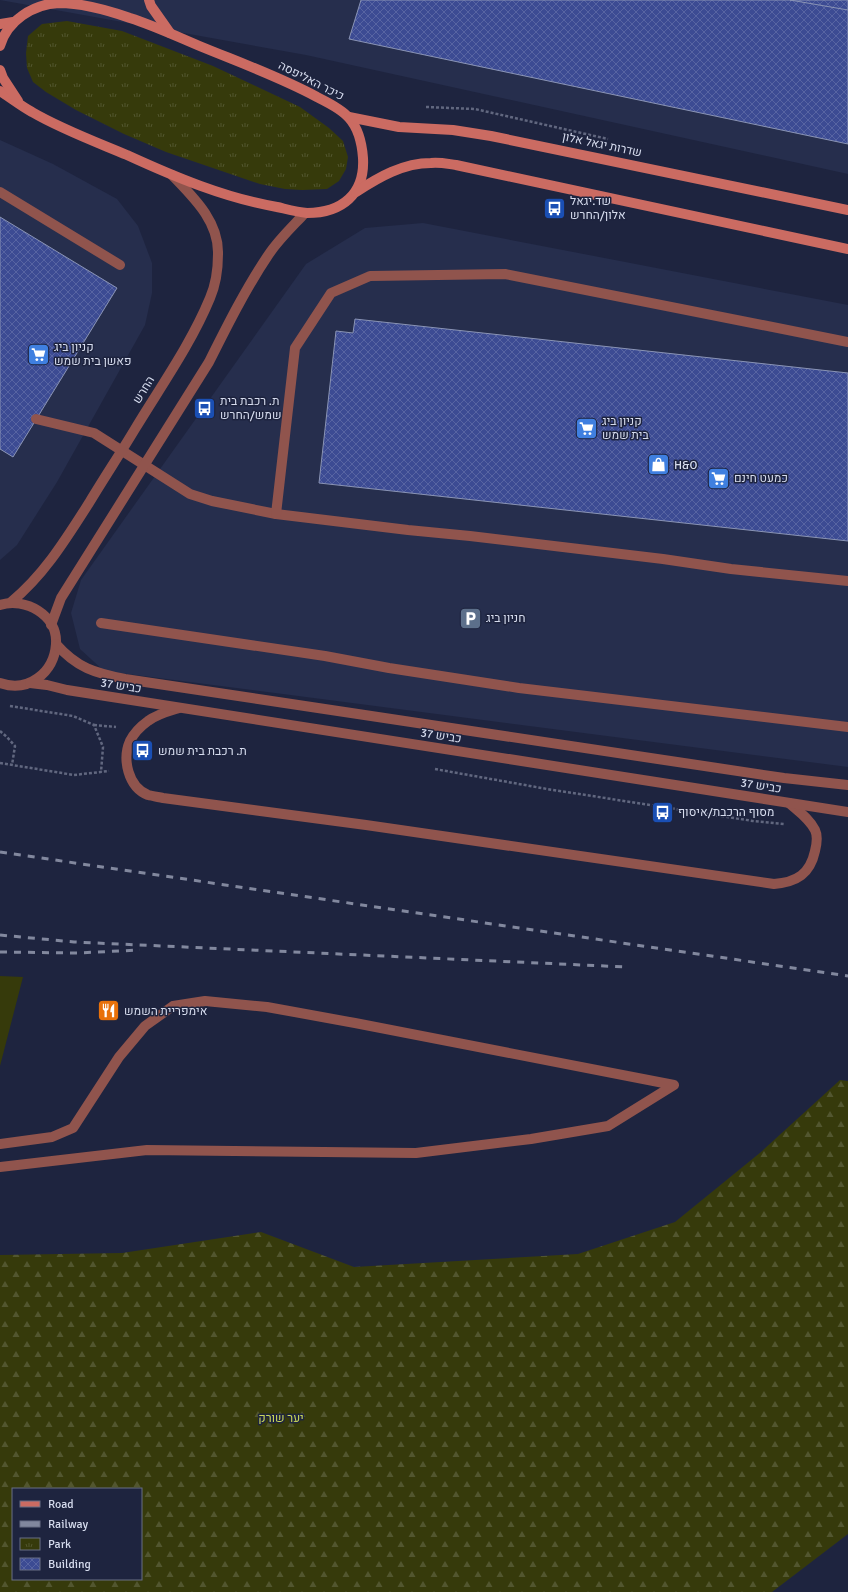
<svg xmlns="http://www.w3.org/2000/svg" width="848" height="1592" viewBox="0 0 848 1592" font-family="Signika,Heebo,sans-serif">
<defs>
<pattern id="forest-firs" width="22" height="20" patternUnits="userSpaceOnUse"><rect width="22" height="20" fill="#363a0b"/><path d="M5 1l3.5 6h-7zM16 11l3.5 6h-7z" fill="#52562f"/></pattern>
<pattern id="park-tufts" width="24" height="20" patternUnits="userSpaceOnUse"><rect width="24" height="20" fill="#363a0b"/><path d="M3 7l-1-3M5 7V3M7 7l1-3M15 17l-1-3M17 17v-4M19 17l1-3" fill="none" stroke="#52562f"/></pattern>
<pattern id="building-cross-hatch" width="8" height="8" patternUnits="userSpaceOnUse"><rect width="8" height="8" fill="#3c4b93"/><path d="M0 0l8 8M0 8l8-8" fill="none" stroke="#5764a2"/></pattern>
</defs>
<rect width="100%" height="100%" fill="#1e243f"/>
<g fill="#262e4d">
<polygon points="0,0 848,0 848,174 306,55"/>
<polygon points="0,140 53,164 117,199 138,226 152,263 152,293 145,325 57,482 17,545 0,560"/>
<polygon points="423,223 848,305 848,767 104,671 80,649 71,613 81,580 306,264 365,228"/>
</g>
<polygon fill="#363a0b" points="0,976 23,977 0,1066"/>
<path fill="url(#forest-firs)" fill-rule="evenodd" d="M840 1080 848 1081V1534L772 1592H0V1255L122 1253 261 1232 354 1267 578 1254 675 1222 761 1152ZM13 1489H141V1579H13Z"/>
<polygon fill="url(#park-tufts)" points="67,21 122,31 213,66 300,107 329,128 343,141 348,157 346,169 339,181 327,189 302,190 285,189 260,184 166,152 124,134 76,110 46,92 33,82 27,68 26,53 28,36 42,24"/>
<g fill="url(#building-cross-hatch)" stroke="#8a94b5">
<polygon points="361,0 848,0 848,144 349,39"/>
<polygon points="790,0 848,0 848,10"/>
<polygon points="0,217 117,288 13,457 0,449"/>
<polygon points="355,319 848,373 848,541 319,483 336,331 353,333"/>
</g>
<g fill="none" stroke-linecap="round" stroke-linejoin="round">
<g stroke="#61677f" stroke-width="2.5" stroke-dasharray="3 2" stroke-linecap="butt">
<polyline points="426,107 475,109 608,139"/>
<polyline points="10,706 73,716 94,725 103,747 101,772"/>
<polyline points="94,725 116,727"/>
<polyline points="0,731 7,737 15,746 12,765"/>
<polyline points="0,763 74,775 109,771"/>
<polyline points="435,769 547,789 753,821 784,824"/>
</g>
<g stroke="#90544d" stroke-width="10">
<polyline points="0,192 120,265"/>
<polyline points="36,419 94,433 190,494 212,501 276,514 408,530 470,536 663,559 731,569 848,581"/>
<polyline points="276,514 295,348 331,293 370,276 505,274 848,342"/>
<polyline points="101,623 325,656 389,668 519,688 848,727"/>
<path d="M179 708C169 711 157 714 148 721 141 726 134 733 130 741 122 759 128 787 148 795 152 796 158 797 163 798L366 825 774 884C797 882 810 874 815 851 817 843 818 836 815 830 809 818 798 811 789 803"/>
<polyline points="0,1144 52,1137 73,1128 119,1057 145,1026 173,1006 205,1001 267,1007 355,1023 674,1085 608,1126 531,1139 416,1153 147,1150 0,1167"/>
</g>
<g stroke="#90544d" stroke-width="10">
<path d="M11 602C44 575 66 539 89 503 104 478 120 454 135 429 161 386 191 344 210 298 216 284 218 268 218 254 219 221 193 197 172 175"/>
<path d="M0 605C25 597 58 615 56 644 54 673 28 693 0 683"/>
<path d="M51 625 61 598 209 362C227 326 246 288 269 254 279 239 293 226 305 213"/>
<path d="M56 644C77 668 95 673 125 679L784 778 848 785"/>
<polyline points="30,683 47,685 67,690 848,812"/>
</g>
<g stroke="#cb6b62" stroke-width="10">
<polyline points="149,0 151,6 170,33"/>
<polyline points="0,24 13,22"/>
<path d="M0 46C7 21 33 4 59 3 81 3 110 11 130 18 155 26 178 37 202 47 241 63 280 77 317 97 327 102 342 109 349 118 359 129 362 144 363 158 365 194 342 213 307 213 297 212 286 209 277 207 225 198 175 177 127 155 96 142 61 129 32 112 21 106 11 98 0 91"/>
<polyline points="0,70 3,78 18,101"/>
<polyline points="349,117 399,127 453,130 491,136 848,210"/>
<path d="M356 192C379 177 403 163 431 163 440 162 448 164 456 165L848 249"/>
</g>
<g stroke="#82889e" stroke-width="3" stroke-dasharray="7 7" stroke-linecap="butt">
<polyline points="0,852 848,976"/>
<polyline points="0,935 74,942 627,967"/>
<polyline points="0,952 78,953 140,950"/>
</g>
</g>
<defs>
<symbol id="bus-square" viewBox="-11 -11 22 22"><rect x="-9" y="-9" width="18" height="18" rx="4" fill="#1a4fb4" stroke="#1e243f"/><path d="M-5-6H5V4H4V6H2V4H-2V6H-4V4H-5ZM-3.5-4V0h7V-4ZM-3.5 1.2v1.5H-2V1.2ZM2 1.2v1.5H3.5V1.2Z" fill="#fff"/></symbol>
<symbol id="supermarket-square" viewBox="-11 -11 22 22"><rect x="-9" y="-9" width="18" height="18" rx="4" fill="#3f7fe0" stroke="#1e243f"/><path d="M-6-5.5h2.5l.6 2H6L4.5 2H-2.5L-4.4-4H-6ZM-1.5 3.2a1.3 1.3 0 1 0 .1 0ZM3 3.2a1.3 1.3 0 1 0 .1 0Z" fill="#fff"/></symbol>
<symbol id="shop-square" viewBox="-11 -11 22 22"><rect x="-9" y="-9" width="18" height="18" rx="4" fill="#3f7fe0" stroke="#1e243f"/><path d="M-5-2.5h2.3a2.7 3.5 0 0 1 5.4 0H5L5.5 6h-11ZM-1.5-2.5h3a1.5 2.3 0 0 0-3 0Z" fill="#fff"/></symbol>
<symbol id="parking-square" viewBox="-11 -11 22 22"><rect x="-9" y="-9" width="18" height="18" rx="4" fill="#5c6f8a" stroke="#1e243f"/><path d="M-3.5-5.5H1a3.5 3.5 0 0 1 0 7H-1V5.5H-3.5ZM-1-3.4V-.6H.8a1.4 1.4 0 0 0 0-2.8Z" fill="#fff"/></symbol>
<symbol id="restaurant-square" viewBox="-11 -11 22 22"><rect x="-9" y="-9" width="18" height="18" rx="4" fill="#e8710a" stroke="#1e243f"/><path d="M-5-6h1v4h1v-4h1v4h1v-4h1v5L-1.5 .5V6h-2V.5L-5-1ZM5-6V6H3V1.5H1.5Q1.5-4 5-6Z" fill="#fff"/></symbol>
</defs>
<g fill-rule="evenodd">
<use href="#bus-square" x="542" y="196" width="25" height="25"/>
<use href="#supermarket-square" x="26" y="342" width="25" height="25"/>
<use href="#bus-square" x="192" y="396" width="25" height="25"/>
<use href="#supermarket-square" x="574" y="416" width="25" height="25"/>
<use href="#shop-square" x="646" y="452" width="25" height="25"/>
<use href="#supermarket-square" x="706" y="466" width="25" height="25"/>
<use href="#parking-square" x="458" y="606" width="25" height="25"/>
<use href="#bus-square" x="130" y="738" width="25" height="25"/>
<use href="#bus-square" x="650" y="800" width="25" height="25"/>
<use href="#restaurant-square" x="96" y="998" width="25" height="25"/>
</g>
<g text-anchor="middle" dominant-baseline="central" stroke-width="3" stroke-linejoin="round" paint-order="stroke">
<g font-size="12" fill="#d6dcee" stroke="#1e243f">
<text transform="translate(311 81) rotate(27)">כיכר האליפסה</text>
<text transform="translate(602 145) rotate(12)">שדרות יגאל אלון</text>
<text transform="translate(144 390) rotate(-58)">החרש</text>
<text transform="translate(121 686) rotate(9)">כביש 37</text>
<text transform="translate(441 736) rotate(9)">כביש 37</text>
<text transform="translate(761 786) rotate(9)">כביש 37</text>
</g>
<g font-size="12" fill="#d6dcee" stroke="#1e243f" text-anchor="start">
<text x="570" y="201">שד.יגאל<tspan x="570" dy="14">אלון/החרש</tspan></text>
<text x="54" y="347">קניון ביג<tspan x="54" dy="14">פאשן בית שמש</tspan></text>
<text x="220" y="401">ת. רכבת בית<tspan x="220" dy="14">שמש/החרש</tspan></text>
<text x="602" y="421">קניון ביג<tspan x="602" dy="14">בית שמש</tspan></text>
<text x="674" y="465">H&amp;O</text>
<text x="734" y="478">כמעט חינם</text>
<text x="486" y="618">חניון ביג</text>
<text x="158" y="751">ת. רכבת בית שמש</text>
<text x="678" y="812">מסוף הרכבת/איסוף</text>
<text x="124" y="1011">אימפריית השמש</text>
</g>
<g font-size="12" fill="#cad759" stroke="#1e243f">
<text x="281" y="1418">יער שורק</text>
</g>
</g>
<rect x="12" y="1488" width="130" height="92" fill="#1e243f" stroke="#686e85"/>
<rect x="20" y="1501" width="20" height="6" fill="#cb6b62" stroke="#686e85"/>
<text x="48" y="1508" font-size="12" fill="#d6dcee">Road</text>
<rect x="20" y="1521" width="20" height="6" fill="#82889e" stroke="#686e85"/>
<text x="48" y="1528" font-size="12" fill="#d6dcee">Railway</text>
<rect x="20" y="1538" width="20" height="12" fill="url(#park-tufts)" stroke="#686e85"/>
<text x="48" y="1548" font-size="12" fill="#d6dcee">Park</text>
<rect x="20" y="1558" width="20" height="12" fill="url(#building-cross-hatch)" stroke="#686e85"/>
<text x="48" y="1568" font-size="12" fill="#d6dcee">Building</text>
</svg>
